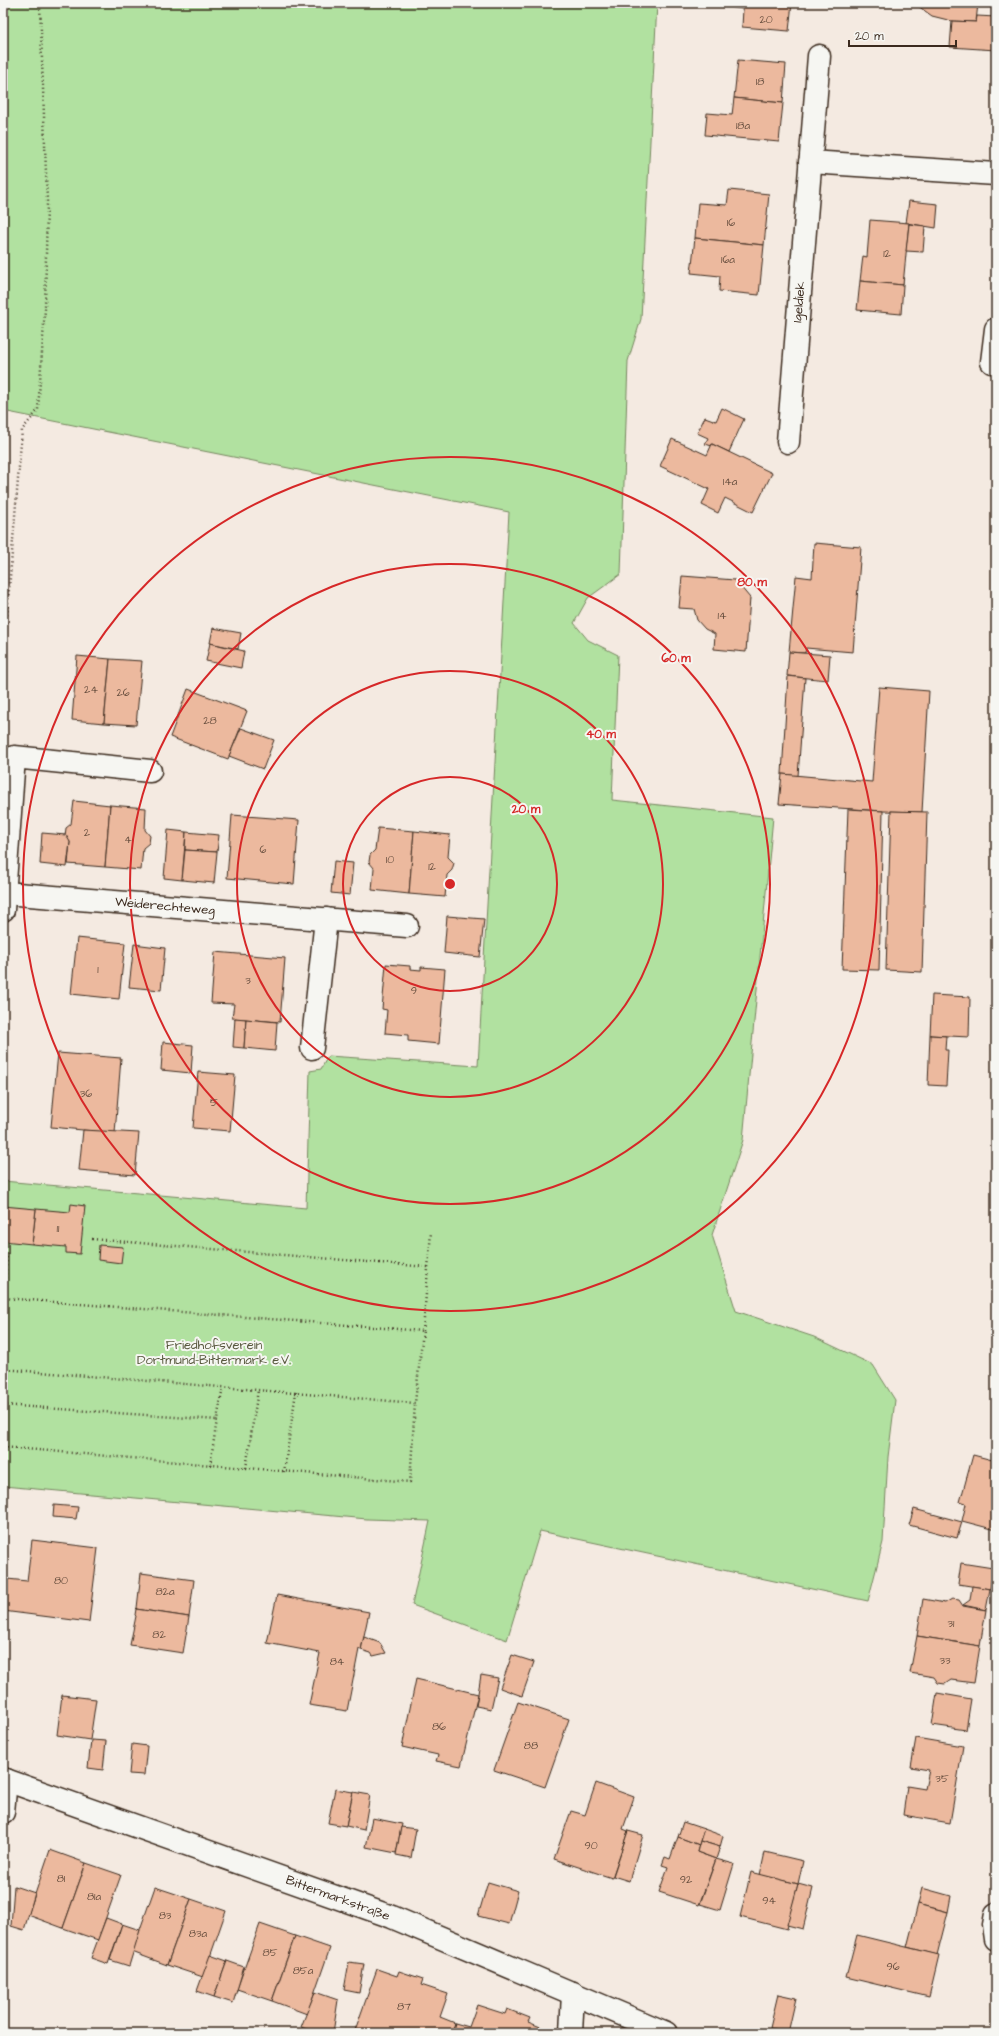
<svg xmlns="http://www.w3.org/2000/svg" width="999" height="2036" viewBox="0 0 999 2036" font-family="'Architects Daughter',sans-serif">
<rect width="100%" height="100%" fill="#f4eae1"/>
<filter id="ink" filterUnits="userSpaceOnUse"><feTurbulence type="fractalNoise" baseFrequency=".025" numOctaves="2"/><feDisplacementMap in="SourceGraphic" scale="8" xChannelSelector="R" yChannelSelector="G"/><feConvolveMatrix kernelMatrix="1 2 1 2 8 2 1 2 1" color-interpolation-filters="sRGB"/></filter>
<g filter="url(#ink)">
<polygon fill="#b1e1a0" stroke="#76865f" points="3,3 657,3 641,319 628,361 621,574 588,598 574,623 588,640 618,655 612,800 773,817 743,1140 712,1235 736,1311 814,1337 873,1365 895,1400 888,1457 883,1542 868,1601 540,1531 507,1640 412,1605 430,1521 367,1519 3,1486 3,1181 306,1208 310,1071 321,1069 328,1056 478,1066 509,512 3,411"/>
<g fill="#ecb99e" stroke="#3b2a1e">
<polygon points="728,3 792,3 789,31 742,27 743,9 728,7"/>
<polygon points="914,3 978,3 976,22 952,21 932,16"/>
<polygon points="977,16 996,17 996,50 950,47 952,21 976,22"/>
<polygon points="738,60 786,64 783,103 734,98"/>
<polygon points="734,98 783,103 779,142 705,135 707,113 732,115"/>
<polygon points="729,190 769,194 764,245 695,238 698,203 727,205"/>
<polygon points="909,201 938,204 936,228 906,223"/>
<polygon points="870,220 909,223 903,285 860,281 863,256 867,257"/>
<polygon points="909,224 925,226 923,252 906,251"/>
<polygon points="695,238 764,245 759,295 719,291 720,276 691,273"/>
<polygon points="860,281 903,285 901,314 857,310"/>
<polygon points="722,408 744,419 729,452 712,444 712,446 705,444 708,438 697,433 705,417 716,421"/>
<polygon points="672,439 707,455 712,444 772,473 753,512 725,498 718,513 702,505 709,489 660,466"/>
<polygon points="814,543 861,547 853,652 806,648 805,653 789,652 796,576 812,578"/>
<polygon points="682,576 735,580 750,598 746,652 714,649 715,634 705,629 697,620 694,609 679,608"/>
<polygon points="213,628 241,633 238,649 210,643"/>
<polygon points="210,643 244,651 241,668 206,661"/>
<polygon points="789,652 830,655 828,680 787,676"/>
<polygon points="77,656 110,659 104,723 72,720"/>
<polygon points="110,659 142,661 136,725 104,723"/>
<polygon points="788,676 805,678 798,776 782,774"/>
<polygon points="879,687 929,691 922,812 883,811 779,804 782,774 872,782"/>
<polygon points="188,689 247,711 228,759 170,737"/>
<polygon points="241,728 274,740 263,769 229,756"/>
<polygon points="74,801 110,805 105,867 68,864 70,842 65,836 66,828 71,824"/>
<polygon points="110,805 146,808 145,830 150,836 149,843 143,848 141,870 105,867"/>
<polygon points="848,809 883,811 879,970 842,969"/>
<polygon points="891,811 927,812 922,972 886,970"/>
<polygon points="232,815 299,820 294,884 227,878"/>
<polygon points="378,828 414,831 409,894 372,890 374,868 369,862 370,855 375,850"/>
<polygon points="168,830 186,832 182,880 164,878"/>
<polygon points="414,831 450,835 448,857 454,863 452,870 447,875 445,897 409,894"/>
<polygon points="186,832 219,835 217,852 185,850"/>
<polygon points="42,833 66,835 70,842 67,867 40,864"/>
<polygon points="185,850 217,852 214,883 182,880"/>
<polygon points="334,861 353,863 350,895 331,893"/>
<polygon points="447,916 484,919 480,957 444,953"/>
<polygon points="77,938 125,943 119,999 71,994"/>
<polygon points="134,944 165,948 161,990 129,987"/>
<polygon points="215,952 285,958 280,1022 232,1018 234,1004 211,1003"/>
<polygon points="386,964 410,966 410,969 421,970 421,967 445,969 439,1044 408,1041 408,1035 385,1033 387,1010 382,1009"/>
<polygon points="932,995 970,997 969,1037 930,1035"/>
<polygon points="235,1018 246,1019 244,1048 233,1047"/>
<polygon points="246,1019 277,1022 275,1051 244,1048"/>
<polygon points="930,1035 946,1036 945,1050 948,1050 946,1086 928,1085"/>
<polygon points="163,1042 193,1045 191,1073 161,1070"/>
<polygon points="58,1053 121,1058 115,1133 51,1127"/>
<polygon points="198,1072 235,1075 230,1131 193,1128"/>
<polygon points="83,1130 139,1133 135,1175 79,1170"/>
<polygon points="71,1204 85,1206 80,1254 66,1253 66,1247 32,1244 36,1209 70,1212"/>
<polygon points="3,1206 36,1209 32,1244 3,1241"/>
<polygon points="99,1245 123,1247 121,1263 98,1260"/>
<polygon points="973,1455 996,1461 996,1530 962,1521 966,1504 960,1502"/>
<polygon points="54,1505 78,1507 76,1519 53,1517"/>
<polygon points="914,1509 962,1522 957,1538 909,1525"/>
<polygon points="32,1540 98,1548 89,1622 3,1611 7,1579 27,1581"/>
<polygon points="961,1563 993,1568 990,1589 958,1584"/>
<polygon points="141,1573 194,1580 189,1617 136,1609 137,1608"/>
<polygon points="972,1586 990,1589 986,1610 963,1605 970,1600"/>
<polygon points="277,1595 369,1612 361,1650 359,1649 347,1711 309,1705 320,1653 267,1643"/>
<polygon points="923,1599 945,1603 952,1599 959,1600 963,1606 986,1610 980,1646 917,1636"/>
<polygon points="136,1609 189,1617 183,1653 130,1645 136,1616 135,1615"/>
<polygon points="917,1636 980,1646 974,1683 951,1680 945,1684 938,1683 934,1677 910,1673"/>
<polygon points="364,1637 380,1643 386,1653 373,1656 371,1653 361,1650"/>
<polygon points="512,1655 534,1662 522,1696 500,1688"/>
<polygon points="481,1675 498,1678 491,1709 476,1706"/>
<polygon points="416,1679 478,1694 461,1766 436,1761 438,1755 402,1747"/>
<polygon points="937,1693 971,1699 966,1730 932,1725"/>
<polygon points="62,1695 96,1699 90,1740 57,1735"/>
<polygon points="518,1702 569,1719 545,1787 494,1770"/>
<polygon points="916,1738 963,1746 950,1823 903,1815 907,1786 925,1789 929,1770 911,1767"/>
<polygon points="91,1740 106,1741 103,1770 88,1768"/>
<polygon points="132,1744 147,1746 144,1775 129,1774"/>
<polygon points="596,1783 634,1797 623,1829 628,1831 612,1878 554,1859 571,1811 585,1815"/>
<polygon points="335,1789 353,1792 346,1826 328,1823"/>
<polygon points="353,1792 370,1795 364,1830 346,1826"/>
<polygon points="372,1818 402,1824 396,1853 366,1847"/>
<polygon points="683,1822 704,1829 699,1845 678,1837"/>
<polygon points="401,1827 416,1829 411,1858 396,1855"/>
<polygon points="704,1829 723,1836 720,1847 700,1841"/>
<polygon points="628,1831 643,1835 629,1881 613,1876"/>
<polygon points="678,1837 699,1845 697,1852 716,1859 699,1905 659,1892 668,1867 662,1865 665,1857 670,1859"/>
<polygon points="700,1841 720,1847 716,1859 697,1852"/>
<polygon points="50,1850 86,1863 63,1928 28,1915"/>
<polygon points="765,1852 803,1861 798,1884 760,1875"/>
<polygon points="716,1859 734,1864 720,1910 700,1904"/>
<polygon points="86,1863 121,1875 98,1940 63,1928"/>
<polygon points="751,1872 798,1884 787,1929 740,1917"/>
<polygon points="488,1882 518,1891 509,1924 478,1916"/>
<polygon points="798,1884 813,1888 803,1929 787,1925"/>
<polygon points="14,1886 35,1893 24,1930 11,1926"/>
<polygon points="155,1887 191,1899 167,1965 132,1952"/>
<polygon points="922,1888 951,1896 948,1912 918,1904"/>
<polygon points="191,1899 226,1911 203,1977 167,1965"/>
<polygon points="918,1904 948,1912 937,1955 907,1947"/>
<polygon points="106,1918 122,1924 108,1964 91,1958"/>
<polygon points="122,1924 140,1930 129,1966 110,1960"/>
<polygon points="260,1924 295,1936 272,2001 237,1989"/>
<polygon points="857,1935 939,1955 929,1997 846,1977"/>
<polygon points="295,1936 330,1948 307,2014 272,2001"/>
<polygon points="210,1955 227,1961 214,1997 197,1991"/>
<polygon points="227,1961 244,1967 233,2003 214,1997"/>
<polygon points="349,1962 364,1964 359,1993 344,1990"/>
<polygon points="377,1969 397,1976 399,1971 423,1979 421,1985 448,1994 440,2017 455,2023 452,2033 354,2033"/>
<polygon points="315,1992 338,2000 333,2033 317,2033 301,2027"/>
<polygon points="778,1994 796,1998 788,2033 770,2028"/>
<polygon points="477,2005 505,2014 507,2009 530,2018 528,2022 548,2030 547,2033 452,2033 455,2023 469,2027"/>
</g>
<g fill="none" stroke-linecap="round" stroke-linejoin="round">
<defs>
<g id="minor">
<polyline points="810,162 996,174"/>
<polyline points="992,362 996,329"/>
<polyline points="788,442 819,56"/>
<polyline points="5,893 407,926"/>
<polyline points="3,910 14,757 150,771"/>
<polyline points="312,1048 326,919"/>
<polyline points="3,1779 392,1917 666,2033"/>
<polyline points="3,1812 6,1780"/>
<polyline points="996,1914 994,1925 996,1939"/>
<polyline points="571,2033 573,1993"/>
</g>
</defs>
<use href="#minor" stroke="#3b2a1e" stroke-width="25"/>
<g stroke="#3b2a1e" stroke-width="2.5" stroke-dasharray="1 3" stroke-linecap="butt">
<polyline points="3,663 22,430 38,410 45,309 47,201 40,3"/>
<polyline points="92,1239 428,1267"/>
<polyline points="3,1318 7,1251"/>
<polyline points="423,1331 431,1232"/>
<polyline points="3,1369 415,1403 423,1331 4,1298"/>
<polyline points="3,1405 217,1420 223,1387"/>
<polyline points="3,1447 410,1482 415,1403"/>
<polyline points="210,1465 217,1420"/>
<polyline points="246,1468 258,1390"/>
<polyline points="284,1472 296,1392"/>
</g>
<use href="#minor" stroke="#f6f6f2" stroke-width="22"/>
</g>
</g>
<g fill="none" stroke="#d62828" stroke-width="2">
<circle cx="450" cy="884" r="107"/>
<circle cx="450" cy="884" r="213"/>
<circle cx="450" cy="884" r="320"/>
<circle cx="450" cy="884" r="427"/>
</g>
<g text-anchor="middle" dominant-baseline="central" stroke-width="4" stroke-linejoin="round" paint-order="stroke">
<g font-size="11" fill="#674e3e">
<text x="766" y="19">20</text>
<text x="760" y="81">18</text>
<text x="743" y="125">18a</text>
<text x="731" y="222">16</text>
<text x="887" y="253">12</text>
<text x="728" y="259">16a</text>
<text x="730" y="481">14a</text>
<text x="722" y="615">14</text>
<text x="91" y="689">24</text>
<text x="123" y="692">26</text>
<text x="210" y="720">28</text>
<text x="87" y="832">2</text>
<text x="128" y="839">4</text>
<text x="263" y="849">6</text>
<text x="390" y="859">10</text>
<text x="432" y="866">12</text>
<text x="98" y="969">1</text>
<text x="248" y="980">3</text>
<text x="414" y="990">9</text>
<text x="86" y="1093">36</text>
<text x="214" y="1102">5</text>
<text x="58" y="1228">11</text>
<text x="61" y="1580">80</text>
<text x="165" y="1591">82a</text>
<text x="951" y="1623">31</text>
<text x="159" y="1634">82</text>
<text x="945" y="1660">33</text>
<text x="337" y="1661">84</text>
<text x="439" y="1726">86</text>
<text x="531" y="1745">88</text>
<text x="942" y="1778">35</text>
<text x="591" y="1845">90</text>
<text x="61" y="1878">81</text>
<text x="686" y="1879">92</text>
<text x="94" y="1896">81a</text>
<text x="769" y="1900">94</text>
<text x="165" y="1915">83</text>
<text x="198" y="1933">83a</text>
<text x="270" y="1952">85</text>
<text x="893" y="1966">96</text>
<text x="303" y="1970">85a</text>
<text x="404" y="2006">87</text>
</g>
<g font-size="13" fill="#3b2a1e" stroke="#f6f6f2">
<text transform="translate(799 302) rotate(-85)">Igeldiek</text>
<text transform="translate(165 906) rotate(5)">Weiderechteweg</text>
<text transform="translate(338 1898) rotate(20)">Bittermarkstraße</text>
</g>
<g font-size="13" fill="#58583e" stroke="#f6f6f2">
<text x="214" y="1345">Friedhofsverein<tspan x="214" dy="15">Dortmund-Bittermark e.V.</tspan></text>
</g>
</g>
<circle cx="450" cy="884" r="6" fill="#d62828" stroke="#f6f6f2" stroke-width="2"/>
<g font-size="12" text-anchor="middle" font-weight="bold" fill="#d62828" stroke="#f6f6f2" stroke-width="4" stroke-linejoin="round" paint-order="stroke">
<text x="752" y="586">80 m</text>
<text x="676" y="662">60 m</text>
<text x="601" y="738">40 m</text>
<text x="526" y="813">20 m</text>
</g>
<rect width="999" height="2036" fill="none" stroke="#f6f6f2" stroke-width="16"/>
<rect x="8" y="8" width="983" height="2020" fill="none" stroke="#3b2a1e" stroke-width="1.5" filter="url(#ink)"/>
<path d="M849 40v6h107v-6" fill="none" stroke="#3b2a1e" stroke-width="2"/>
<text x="855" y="40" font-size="12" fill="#3b2a1e" stroke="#f6f6f2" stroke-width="3" paint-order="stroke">20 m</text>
</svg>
